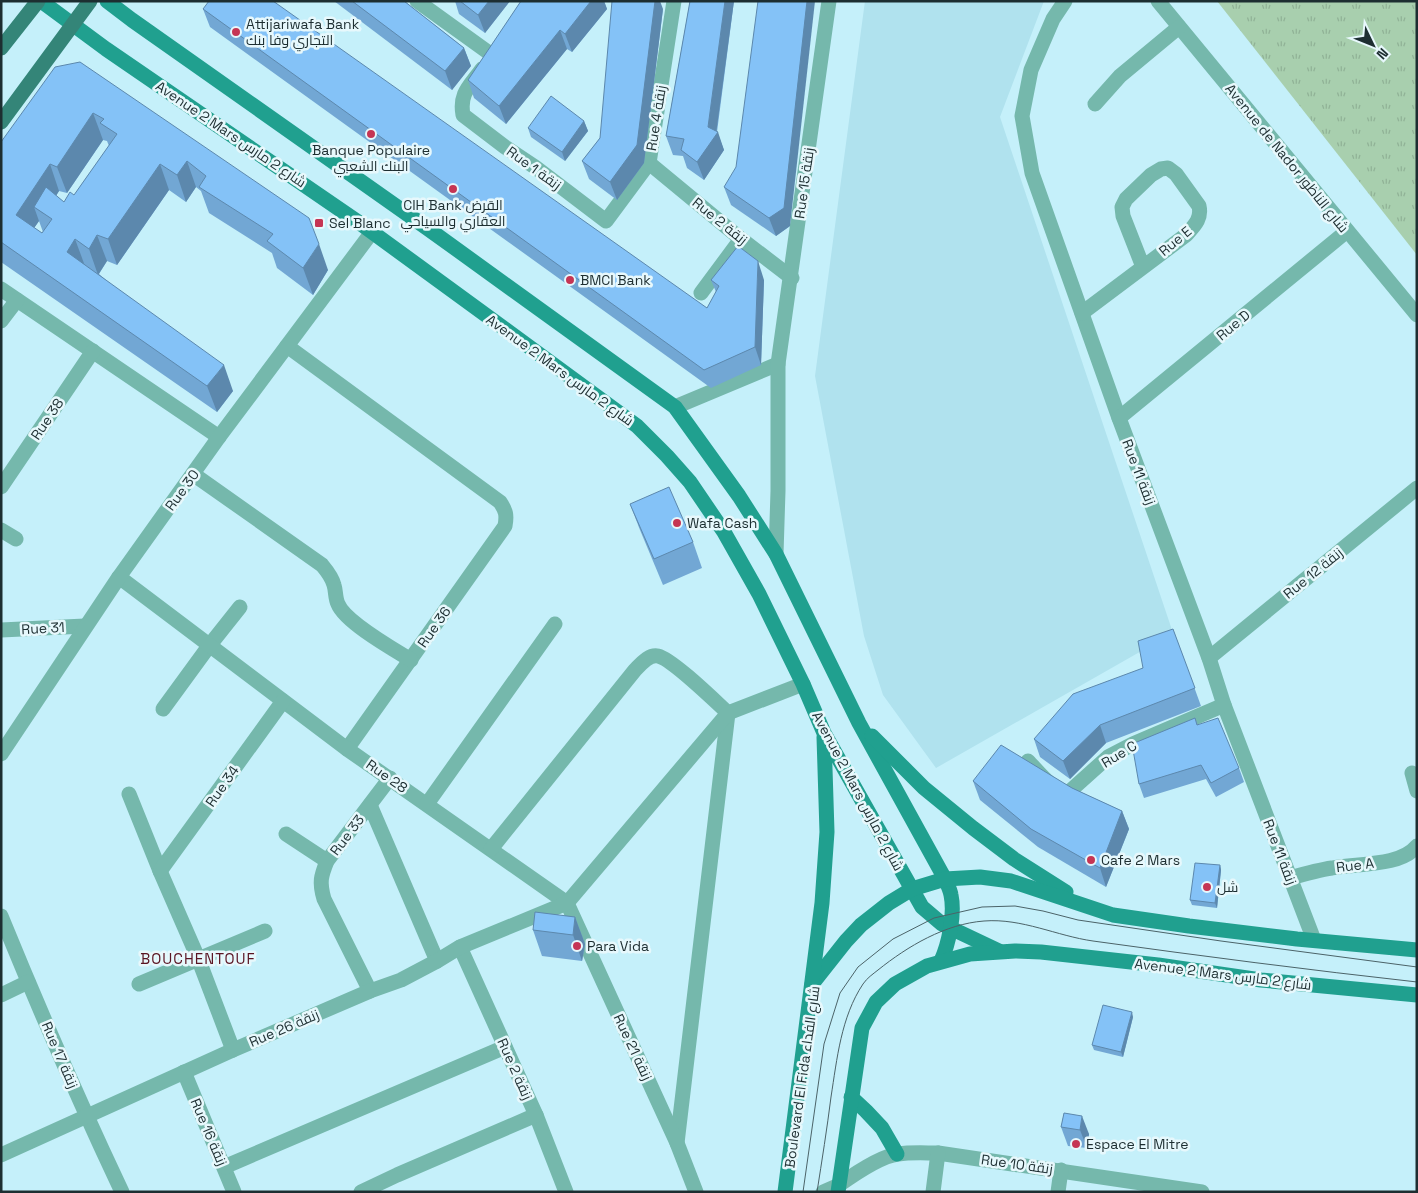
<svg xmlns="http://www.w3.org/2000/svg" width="1418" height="1193" viewBox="0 0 1418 1193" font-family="'Space Grotesk',Cairo,sans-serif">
<defs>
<pattern id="park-tufts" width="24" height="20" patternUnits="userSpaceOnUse" patternTransform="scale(1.25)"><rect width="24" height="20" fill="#a8cfae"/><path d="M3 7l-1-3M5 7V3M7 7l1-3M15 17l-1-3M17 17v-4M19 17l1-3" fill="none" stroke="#90b296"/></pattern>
</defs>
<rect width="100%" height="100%" fill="#c5f0fa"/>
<polygon fill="#b0e2ee" points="865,1 1044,1 1000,117 1173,633 936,768 883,695 864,636 815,376"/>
<polygon fill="url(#park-tufts)" points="1217,1 1417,1 1417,255 1391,222"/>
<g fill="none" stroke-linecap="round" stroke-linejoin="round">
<polyline stroke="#75b8ac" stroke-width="15" points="163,709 209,646 240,607"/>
<g stroke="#75b8ac" stroke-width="15">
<polyline points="417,1 492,55"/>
<polyline points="1065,1 1053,19 1031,70 1022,116 1032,173 1119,418 1209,658 1224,705 1314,940"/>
<polyline points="1158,1 1417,315"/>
<path d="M482 69C470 86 459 93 463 115L505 147 535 167 606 221 649 163 674 1"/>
<polyline points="1095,104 1120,76 1179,27"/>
<polyline points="649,163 741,239 792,278"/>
<polyline points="1,289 219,437"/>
<polyline points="701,293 741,239"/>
<path d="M1082 313 1186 235C1194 226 1202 219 1199 206L1176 174 1168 168 1161 169 1151 175 1126 199 1122 207 1123 216 1143 267"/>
<polyline points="1,321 17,300"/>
<path d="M287 346 500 502C506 511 507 515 505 526L347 749"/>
<polyline points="675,407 778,364"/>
<polyline points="1119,418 1347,231"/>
<path d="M193 474 322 565C327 571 332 577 334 585 336 591 335 598 338 604 345 622 393 649 411 660"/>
<polyline points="1,487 93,351"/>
<polyline points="1,530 16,539"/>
<polyline points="776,554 778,491 778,364 829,1"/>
<polyline points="119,577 347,749 567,903"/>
<polyline points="1,630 85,626"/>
<polyline points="1209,658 1417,488"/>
<polyline points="1,754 119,577 219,437 372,232"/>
<path d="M1028 761C1038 771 1054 793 1069 792L1108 757 1133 744 1224 705"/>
<polyline points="1412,773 1417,791"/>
<polyline points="129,794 160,871 198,958 233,1050"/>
<polyline points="427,804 555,624"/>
<polyline points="370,805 437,961"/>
<polyline points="286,834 327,861"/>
<path d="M491 849 635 670C641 664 649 654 658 656 672 659 716 702 728 713L677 1143"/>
<polyline points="160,871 283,701"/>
<path d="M1290 878C1304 874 1318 870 1332 868 1356 863 1400 867 1417 846"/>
<polyline points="567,903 677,1143 696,1192"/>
<path d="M1 916C39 1009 79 1101 122 1192"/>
<polyline points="460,947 536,1115 566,1192"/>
<polyline points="139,984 265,931"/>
<path d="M370 991 324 899C319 882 321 876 327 861L390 778"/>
<polyline points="1,995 28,982"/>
<polyline points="184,1072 234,1192"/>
<polyline points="1,1155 233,1050 370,991 401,980 437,961 460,947 567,903 728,713 803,684"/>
<polyline points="224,1167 505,1047"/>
<path d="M839 1185C853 1175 881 1156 898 1154 911 1152 925 1153 938 1153L1202 1192"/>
<polyline points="361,1192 397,1175 536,1115"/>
<polyline points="933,1192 938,1153"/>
<polyline points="1058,1192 1061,1170"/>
</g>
<polyline stroke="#75b8ac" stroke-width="15" points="823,1192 839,1185"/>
<g stroke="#20a08f" stroke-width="15">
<polyline points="41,1 106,49 361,224 509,332 637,426 667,456 690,482 724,532 759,594 803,684 824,733 922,907 942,924 999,951"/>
<path d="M107 1 132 20 427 228 675 407 739 496 776 554 859 723 945 879C947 884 950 889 951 895 955 914 949 943 941 961"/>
<polyline points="872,736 924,788 973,828 1014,859 1066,892"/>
<polyline points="812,984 846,941 861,925 889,903 912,889 945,879 980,877 1011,881 1113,915 1189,926 1297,939 1417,950"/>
<polyline points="851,1097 866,1111 882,1128 897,1154"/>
<polyline points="785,1192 822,903 827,832 824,737"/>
<polyline points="838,1192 862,1028 876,1002 895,984 927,966 970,954 1015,951 1041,952 1158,965 1261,980 1417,995"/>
</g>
<g stroke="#348578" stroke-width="15">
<polyline points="1,48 38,1"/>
<polyline points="1,122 90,1"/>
</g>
<g stroke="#4b6368" stroke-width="1">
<polyline points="803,1192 824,1044 840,993 858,967 893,939 934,918 982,907 1015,906 1043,911 1078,920 1221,941 1417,967"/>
<path d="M817 1192C822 1160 827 1129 831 1097 837 1059 841 1017 863 984 867 978 873 974 878 970 908 946 945 924 984 921 1022 918 1057 936 1093 941 1201 956 1309 970 1417 982"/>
</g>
</g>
<g fill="#72a7d4" fill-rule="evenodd">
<polygon points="334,1 404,1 464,48 471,66 452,90"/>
<polygon points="455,1 510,1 485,33 459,14"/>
<polygon points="521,1 604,1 607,9 572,52 567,49 506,124 474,98 468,80"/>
<polygon points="690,1 734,1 717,132 724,150 704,180 687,168 683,156 673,155 666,136"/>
<polygon points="203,9 707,308 716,292 711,280 764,280 761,365 711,388 210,27"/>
<polygon points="663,9 644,163 617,200 589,179 582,161 600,138"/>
<path d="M80 62 328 270 313 295 277 268 272 253 209 213 201 191 196 187 186 202 169 190 117 265 107 261 99 274 233 391 217 412 1 262V142ZM103 140 107 141 109 146 74 195 64 202 56 196 59 191 67 193ZM39 221 43 232 42 233 34 228Z"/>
<polygon points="584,121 588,131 565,161 531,137 528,128"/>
<polygon points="724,187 790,226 776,236 731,205"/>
<polygon points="630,504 693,542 702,568 663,585 640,530"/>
<polygon points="1173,629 1201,706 1106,743 1070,779 1040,757 1034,739 1143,668"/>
<polygon points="1195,718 1198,725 1239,768 1244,782 1216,797 1206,779 1144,798 1139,784"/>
<polygon points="973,781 1072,788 1122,811 1129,829 1106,887 1038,847 980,800"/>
<polygon points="1220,865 1221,870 1217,908 1192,905 1190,900"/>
<polygon points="575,917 585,944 582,961 542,956 533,930"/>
<polygon points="1133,1017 1123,1057 1094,1050 1092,1045"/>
<polygon points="1064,1113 1089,1134 1087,1148 1068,1146 1061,1127"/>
</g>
<g fill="#5c88ad">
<polygon points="489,1 510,1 485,33 478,15"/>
<polygon points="591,1 604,1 607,9 572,52 565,34"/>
<polygon points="655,1 660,1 663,9 644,163 617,200 610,182"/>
<polygon points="725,1 734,1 716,134 718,132 724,150 704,180 697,162 708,127"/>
<polygon points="807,1 815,1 790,226 776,236 769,218"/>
<polygon points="560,30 567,49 506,124 499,106"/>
<polygon points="464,48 471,66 452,90 445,71"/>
<polygon points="93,113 103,140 67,193 57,167"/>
<polygon points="584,121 588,131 565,161 562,152"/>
<polygon points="187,161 196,187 186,202 177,175"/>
<polygon points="50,164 59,191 44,214 34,207 39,221 25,241 16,215"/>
<polygon points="160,164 169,190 117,265 108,239"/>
<polygon points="97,235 107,261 98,275 89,249"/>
<polygon points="75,239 85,266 67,252"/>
<polygon points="319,244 328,270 313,295 303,268"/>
<polygon points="758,261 764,280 761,365 755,347"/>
<polygon points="224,365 233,391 217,412 207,386"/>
<polygon points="1100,725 1106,743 1070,779 1063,761"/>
<polygon points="1122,811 1129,829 1106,887 1100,868"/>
<polygon points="1220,865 1221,870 1217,908 1215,903"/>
<polygon points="575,917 585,944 582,961 573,935"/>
<polygon points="1132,1012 1133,1017 1123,1057 1121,1052"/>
<polygon points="1082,1116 1089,1134 1087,1148 1080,1130"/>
</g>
<g fill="#84c2f7" stroke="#5c88ad" fill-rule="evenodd">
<polygon points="209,1 273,1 707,308 719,286 711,280 738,246 758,261 755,347 704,370 203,9"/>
<polygon points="352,1 404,1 464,48 445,71"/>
<polygon points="460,1 489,1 478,15"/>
<polygon points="521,1 591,1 565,34 560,30 499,106 468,80"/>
<polygon points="612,1 655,1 637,145 610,182 582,161 600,138"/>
<polygon points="690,1 725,1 708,127 718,132 697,162 681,150 684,139 666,136"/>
<polygon points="758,1 807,1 784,208 769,218 724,187 736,167"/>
<path d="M80 62 309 218 319 244 303 268 267 241 273 234 199 187 206 176 187 161 177 175 160 164 108 239 97 235 89 249 75 239 67 252 224 365 207 386 1 242V142L55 67ZM93 113 104 119 100 123 117 134 74 195 70 192 64 202 46 187 34 207 52 219 42 233 16 215 50 164 57 167Z"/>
<polygon points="551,96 584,121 562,152 528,128"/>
<polygon points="669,487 693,542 654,559 630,504"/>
<polygon points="1173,629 1195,688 1100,725 1063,761 1034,739 1073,694 1143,668 1138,641"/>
<polygon points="1195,718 1197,725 1218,718 1239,768 1211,783 1201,765 1139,784 1132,744"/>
<polygon points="1001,745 1072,788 1122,811 1100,868 1031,829 973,781"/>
<polygon points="1195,863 1220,865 1215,903 1190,900"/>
<polygon points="535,912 575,917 573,935 533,930"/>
<polygon points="1103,1005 1132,1012 1121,1052 1092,1045"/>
<polygon points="1064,1113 1082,1116 1080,1130 1061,1127"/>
</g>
<g fill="#c53554" stroke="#e7f8fc" stroke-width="2">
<circle cx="236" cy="32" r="5"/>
<circle cx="371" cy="134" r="5"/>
<circle cx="453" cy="189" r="5"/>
<rect x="314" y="218" width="10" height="10" rx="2.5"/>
<circle cx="570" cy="280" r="5"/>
<circle cx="677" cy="523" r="5"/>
<circle cx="1091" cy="860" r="5"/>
<circle cx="1207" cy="887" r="5"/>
<circle cx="577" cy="946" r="5"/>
<circle cx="1076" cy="1144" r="5"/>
</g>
<g text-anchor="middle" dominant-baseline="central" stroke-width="5" stroke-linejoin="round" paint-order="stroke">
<g font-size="14" fill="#1d2e31" stroke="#e7f8fc" text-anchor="start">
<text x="246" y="24">Attijariwafa Bank<tspan x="246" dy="16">التجاري وفا بنك</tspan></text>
<text x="371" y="150" text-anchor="middle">Banque Populaire<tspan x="371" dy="16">البنك الشعبي</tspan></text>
<text x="453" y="205" text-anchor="middle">CIH Bank القرض<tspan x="453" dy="16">العقاري والسياحي</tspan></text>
<text x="329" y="223">Sel Blanc</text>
<text x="580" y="280">BMCI Bank</text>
<text x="687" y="523">Wafa Cash</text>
<text x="1101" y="860">Cafe 2 Mars</text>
<text x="1217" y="887">شل</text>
<text x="587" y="946">Para Vida</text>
<text x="1086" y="1144">Espace El Mitre</text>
</g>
<g font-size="14" fill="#1d2e31" stroke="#e7f8fc">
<text transform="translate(656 118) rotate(-81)">Rue 4 زنقة</text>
<text transform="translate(231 134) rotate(34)">Avenue 2 Mars شارع 2 مارس</text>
<text transform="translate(1287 158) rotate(51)">Avenue de Nador شارع الناظور</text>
<text transform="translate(534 168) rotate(36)">Rue 1 زنقة</text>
<text transform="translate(804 183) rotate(-82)">Rue 15 زنقة</text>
<text transform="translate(720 221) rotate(39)">Rue 2 زنقة</text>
<text transform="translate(1175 241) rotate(-40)">Rue E</text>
<text transform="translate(1233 325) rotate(-40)">Rue D</text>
<text transform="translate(560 370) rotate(36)">Avenue 2 Mars شارع 2 مارس</text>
<text transform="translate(47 419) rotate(-56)">Rue 38</text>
<text transform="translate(1139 472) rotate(69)">Rue 11 زنقة</text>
<text transform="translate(182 490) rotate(-54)">Rue 30</text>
<text transform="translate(1313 573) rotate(-39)">Rue 12 زنقة</text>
<text transform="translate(434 627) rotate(-55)">Rue 36</text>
<text transform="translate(43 628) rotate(-3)">Rue 31</text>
<text transform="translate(1119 754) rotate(-31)">Rue C</text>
<text transform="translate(387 776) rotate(35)">Rue 28</text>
<text transform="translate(222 786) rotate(-55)">Rue 34</text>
<text transform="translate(858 791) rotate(62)">Avenue 2 Mars شارع 2 مارس</text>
<text transform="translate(347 835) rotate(-53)">Rue 33</text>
<text transform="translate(1280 852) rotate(69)">Rue 11 زنقة</text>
<text transform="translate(1355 865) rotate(-7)">Rue A</text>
<text transform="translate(1223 974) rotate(7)">Avenue 2 Mars شارع 2 مارس</text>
<text transform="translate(284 1028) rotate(-23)">Rue 26 زنقة</text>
<text transform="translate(633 1047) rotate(65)">Rue 21 زنقة</text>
<text transform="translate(60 1055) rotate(67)">Rue 17 زنقة</text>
<text transform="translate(515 1069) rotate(66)">Rue 2 زنقة</text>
<text transform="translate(802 1077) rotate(-82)">Boulevard El Fida شارع الفداء</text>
<text transform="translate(209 1132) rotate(67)">Rue 16 زنقة</text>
<text transform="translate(1017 1164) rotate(8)">Rue 10 زنقة</text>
</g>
<g font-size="15" letter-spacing="1" fill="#5a1523" stroke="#e7f8fc">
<text x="198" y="958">BOUCHENTOUF</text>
</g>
</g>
<rect width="1418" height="1193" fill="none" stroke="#1d2e31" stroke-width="5"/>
<g transform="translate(1373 45) rotate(133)" stroke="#e7f8fc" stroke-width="4" paint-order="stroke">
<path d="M0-4L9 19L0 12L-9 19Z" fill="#1d2e31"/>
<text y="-8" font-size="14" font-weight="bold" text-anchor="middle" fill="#1d2e31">N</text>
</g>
</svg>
